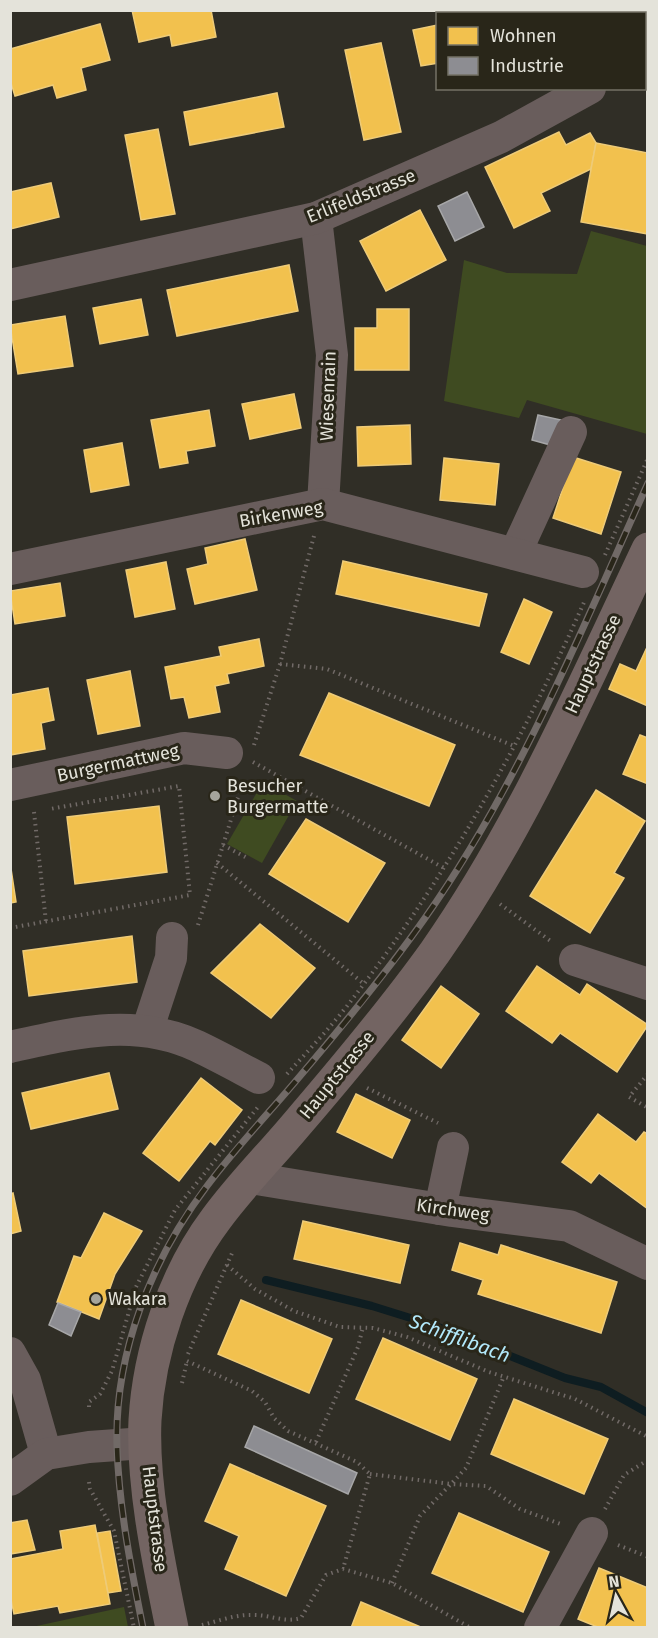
<svg xmlns="http://www.w3.org/2000/svg" width="658" height="1638" viewBox="0 0 658 1638" font-family="'Fira Sans',sans-serif">
<rect width="100%" height="100%" fill="#302e26"/>
<g fill="#3f4b21">
<polygon points="591,231 647,246 647,434 527,400 519,418 444,401 464,260 507,273 577,274"/>
<polygon points="263,782 297,801 262,863 227,844"/>
<polygon points="124,1607 128,1627 32,1627"/>
</g>
<g fill="#f2c14e" stroke="#eecb78" stroke-width="1.5">
<polygon points="132,10 211,10 216,37 172,46 170,35 139,42"/>
<polygon points="100,24 110,60 81,68 86,90 57,98 53,85 15,96 10,80 10,49"/>
<polygon points="438,25 438,63 421,66 413,30"/>
<polygon points="381,43 401,132 364,140 345,50"/>
<polygon points="277,93 284,127 190,145 184,112"/>
<polygon points="158,129 175,214 141,220 125,135"/>
<polygon points="559,132 566,145 590,133 596,143 591,169 541,193 550,211 514,228 485,167"/>
<polygon points="596,143 648,153 648,234 581,222"/>
<polygon points="51,183 59,217 10,229 10,192"/>
<polygon points="420,210 446,260 386,291 360,241"/>
<polygon points="289,265 298,311 177,336 167,290"/>
<polygon points="141,299 148,335 100,344 93,308"/>
<polygon points="377,309 409,309 409,370 355,370 355,328 377,328"/>
<polygon points="65,316 73,366 18,374 10,325"/>
<polygon points="294,394 301,428 250,439 242,404"/>
<polygon points="209,410 215,446 186,451 188,463 160,468 151,420"/>
<polygon points="410,425 411,464 358,466 357,427"/>
<polygon points="122,443 129,485 91,492 84,450"/>
<polygon points="573,457 621,472 601,534 553,518"/>
<polygon points="444,458 499,464 495,505 440,500"/>
<polygon points="245,539 257,590 195,604 187,569 208,564 205,548"/>
<polygon points="343,561 487,594 479,626 336,594"/>
<polygon points="166,562 175,609 135,617 126,570"/>
<polygon points="60,583 65,616 15,624 10,591"/>
<polygon points="524,599 552,612 529,664 501,652"/>
<polygon points="259,639 264,666 227,674 229,683 215,686 220,712 189,718 184,697 171,699 165,667 221,656 219,647"/>
<polygon points="648,645 648,706 609,689 620,664 636,671"/>
<polygon points="130,671 140,726 98,734 87,680"/>
<polygon points="48,688 54,720 41,723 45,749 10,755 10,695"/>
<polygon points="329,693 455,745 429,806 300,755"/>
<polygon points="640,735 648,738 648,784 623,774"/>
<polygon points="596,790 645,821 614,873 624,878 590,933 530,896"/>
<polygon points="159,806 167,872 75,884 67,817"/>
<polygon points="306,819 385,863 348,922 269,874"/>
<polygon points="10,862 16,902 10,903"/>
<polygon points="260,924 315,968 271,1018 211,973"/>
<polygon points="132,936 137,982 29,996 23,951"/>
<polygon points="537,966 580,995 587,984 648,1025 617,1072 560,1033 552,1043 506,1011"/>
<polygon points="441,986 479,1014 441,1068 402,1040"/>
<polygon points="109,1073 118,1109 31,1129 22,1093"/>
<polygon points="201,1078 242,1110 215,1145 210,1141 179,1181 143,1153"/>
<polygon points="356,1094 410,1120 392,1158 337,1132"/>
<polygon points="598,1114 636,1142 644,1132 648,1134 648,1209 599,1173 591,1183 562,1162"/>
<polygon points="13,1193 21,1231 10,1234 10,1194"/>
<polygon points="104,1213 142,1231 115,1274 99,1319 57,1302 74,1256 81,1258"/>
<polygon points="303,1221 409,1245 400,1283 294,1259"/>
<polygon points="460,1243 498,1255 501,1245 617,1282 601,1333 478,1294 483,1280 452,1270"/>
<polygon points="241,1300 332,1339 309,1393 218,1354"/>
<polygon points="383,1338 477,1379 450,1440 356,1399"/>
<polygon points="514,1399 608,1439 584,1494 491,1454"/>
<polygon points="230,1464 326,1506 286,1596 225,1569 239,1536 205,1521"/>
<polygon points="459,1513 549,1552 523,1612 432,1573"/>
<polygon points="27,1520 35,1550 10,1554 10,1523"/>
<polygon points="95,1525 110,1604 60,1613 58,1606 14,1614 10,1595 10,1559 63,1549 60,1531"/>
<polygon points="110,1531 121,1591 108,1593 97,1533"/>
<polygon points="599,1568 648,1588 648,1628 600,1628 578,1619"/>
<polygon points="361,1602 423,1628 351,1628"/>
</g>
<g fill="#8d8d92" stroke="#a7a7a8" stroke-width="1.5">
<polygon points="467,192 484,227 455,241 438,206"/>
<polygon points="538,415 561,420 554,446 532,440"/>
<polygon points="58,1303 81,1312 71,1336 49,1325"/>
<polygon points="254,1426 357,1473 348,1494 245,1447"/>
</g>
<g fill="none" stroke-linecap="round" stroke-linejoin="round">
<polyline stroke="#0e1d21" stroke-width="8" points="266,1280 372,1306 433,1325 565,1378 601,1387 648,1413"/>
<g stroke="#716a67" stroke-width="4" stroke-dasharray="1.5 4.5" stroke-linecap="butt">
<polyline points="605,555 648,458"/>
<polyline points="280,664 327,669 514,746"/>
<polyline points="254,745 280,664 314,536"/>
<polyline points="253,762 444,868"/>
<polyline points="34,812 46,922"/>
<polyline points="223,845 249,859"/>
<polyline points="217,863 364,984"/>
<polyline points="500,904 552,942"/>
<polyline points="198,925 244,778"/>
<polyline points="10,928 190,895 179,786 50,809"/>
<path d="M287 1074C307 1052 328 1030 347 1006 443 883 522 743 585 600"/>
<polyline points="648,1074 629,1097 648,1108"/>
<polyline points="367,1088 438,1123"/>
<polyline points="227,1265 255,1289 294,1311 340,1327 373,1328 407,1337 489,1372 575,1399 648,1437"/>
<polyline points="188,1354 233,1251"/>
<polyline points="187,1361 252,1391 265,1402 274,1418 288,1431 357,1462 370,1474 343,1569"/>
<polyline points="182,1383 187,1361"/>
<polyline points="89,1407 89,1402 100,1394 112,1371 136,1287 175,1210 258,1107"/>
<polyline points="316,1442 358,1347 363,1327"/>
<polyline points="370,1474 451,1484 466,1468 504,1376"/>
<polyline points="89,1482 90,1489 114,1531 134,1628"/>
<polyline points="605,1509 624,1475 648,1460"/>
<polyline points="618,1545 648,1557"/>
<polyline points="392,1583 420,1516 451,1484 486,1486 520,1509 563,1525"/>
<path d="M202 1625C219 1621 236 1614 254 1615 271 1615 284 1623 301 1618L326 1575 343 1569 392 1583 471 1628"/>
</g>
<g stroke="#695d5c" stroke-width="32">
<polyline points="644,14 648,13"/>
<polyline points="644,63 648,61"/>
<polyline points="316,218 332,355 323,504"/>
<polyline points="10,285 316,218 501,137 590,88"/>
<polyline points="515,554 571,432"/>
<polyline points="10,569 323,504 583,572"/>
<polyline points="10,785 184,748 227,753"/>
<polyline points="575,960 648,984"/>
<polyline points="147,1031 171,958 172,938"/>
<path d="M10 1047C74 1033 134 1017 197 1046 218 1056 238 1067 259 1078"/>
<polyline points="251,1178 452,1211 569,1226 648,1264"/>
<polyline points="440,1209 453,1148"/>
<polyline points="10,1353 25,1380 46,1454"/>
<polyline points="10,1480 46,1454 89,1447 145,1443"/>
<polyline points="540,1628 592,1533"/>
</g>
<path stroke="#736462" stroke-width="33" d="M172 1628C159 1564 142 1485 145 1420 149 1351 174 1275 216 1219 240 1186 270 1156 296 1125 344 1069 392 1012 435 952 522 828 583 686 648 549"/>
<defs>
<path id="rail" d="M143 1628C131 1568 119 1508 117 1447 114 1354 151 1260 207 1186 234 1150 266 1116 295 1082 340 1029 385 975 425 918 519 785 581 631 648 483"/>
</defs>
<use href="#rail" stroke="#716a67" stroke-width="7"/>
<use href="#rail" stroke="#292619" stroke-width="4.5" stroke-dasharray="14" stroke-linecap="butt"/>
</g>
<g fill="#a5a49b" stroke="#292619" stroke-width="2">
<circle cx="215" cy="796" r="6"/>
<circle cx="96" cy="1299" r="6"/>
</g>
<g text-anchor="middle" dominant-baseline="central" stroke-width="6" stroke-linejoin="round" paint-order="stroke">
<g font-size="18" fill="#e4e3da" stroke="#292619">
<text transform="translate(361 196) rotate(-22)">Erlifeldstrasse</text>
<text transform="translate(328 396) rotate(-88)">Wiesenrain</text>
<text transform="translate(281 514) rotate(-10)">Birkenweg</text>
<text transform="translate(593 664) rotate(-65)">Hauptstrasse</text>
<text transform="translate(118 763) rotate(-12)">Burgermattweg</text>
<text transform="translate(337 1075) rotate(-51)">Hauptstrasse</text>
<text transform="translate(453 1210) rotate(8)">Kirchweg</text>
<text transform="translate(155 1519) rotate(83)">Hauptstrasse</text>
</g>
<g font-size="18" fill="#e4e3da" stroke="#292619" text-anchor="start">
<text x="227" y="786">Besucher<tspan x="227" dy="21">Burgermatte</tspan></text>
<text x="108" y="1299">Wakara</text>
</g>
<g font-size="20" font-style="italic" fill="#b2e9fb" stroke="#292619">
<text transform="translate(460 1338) rotate(20)">Schifflibach</text>
</g>
</g>
<rect width="658" height="1638" fill="none" stroke="#e4e3da" stroke-width="24"/>
<rect x="436" y="12" width="210" height="78" fill="#292619" stroke="#747266" stroke-width="1.5"/>
<rect x="448" y="27" width="30" height="18" fill="#f2c14e" stroke="#747266" stroke-width="1.5"/>
<text x="490" y="42" font-size="18" fill="#e4e3da">Wohnen</text>
<rect x="448" y="57" width="30" height="18" fill="#8d8d92" stroke="#747266" stroke-width="1.5"/>
<text x="490" y="72" font-size="18" fill="#e4e3da">Industrie</text>
<g transform="translate(616 1596) rotate(352)" stroke="#292619" stroke-width="4.5" paint-order="stroke">
<path d="M0-4.5L10 22L0 15L-10 22Z" fill="#e4e3da"/>
<text y="-9" font-size="16" font-weight="bold" text-anchor="middle" fill="#e4e3da">N</text>
</g>
</svg>
